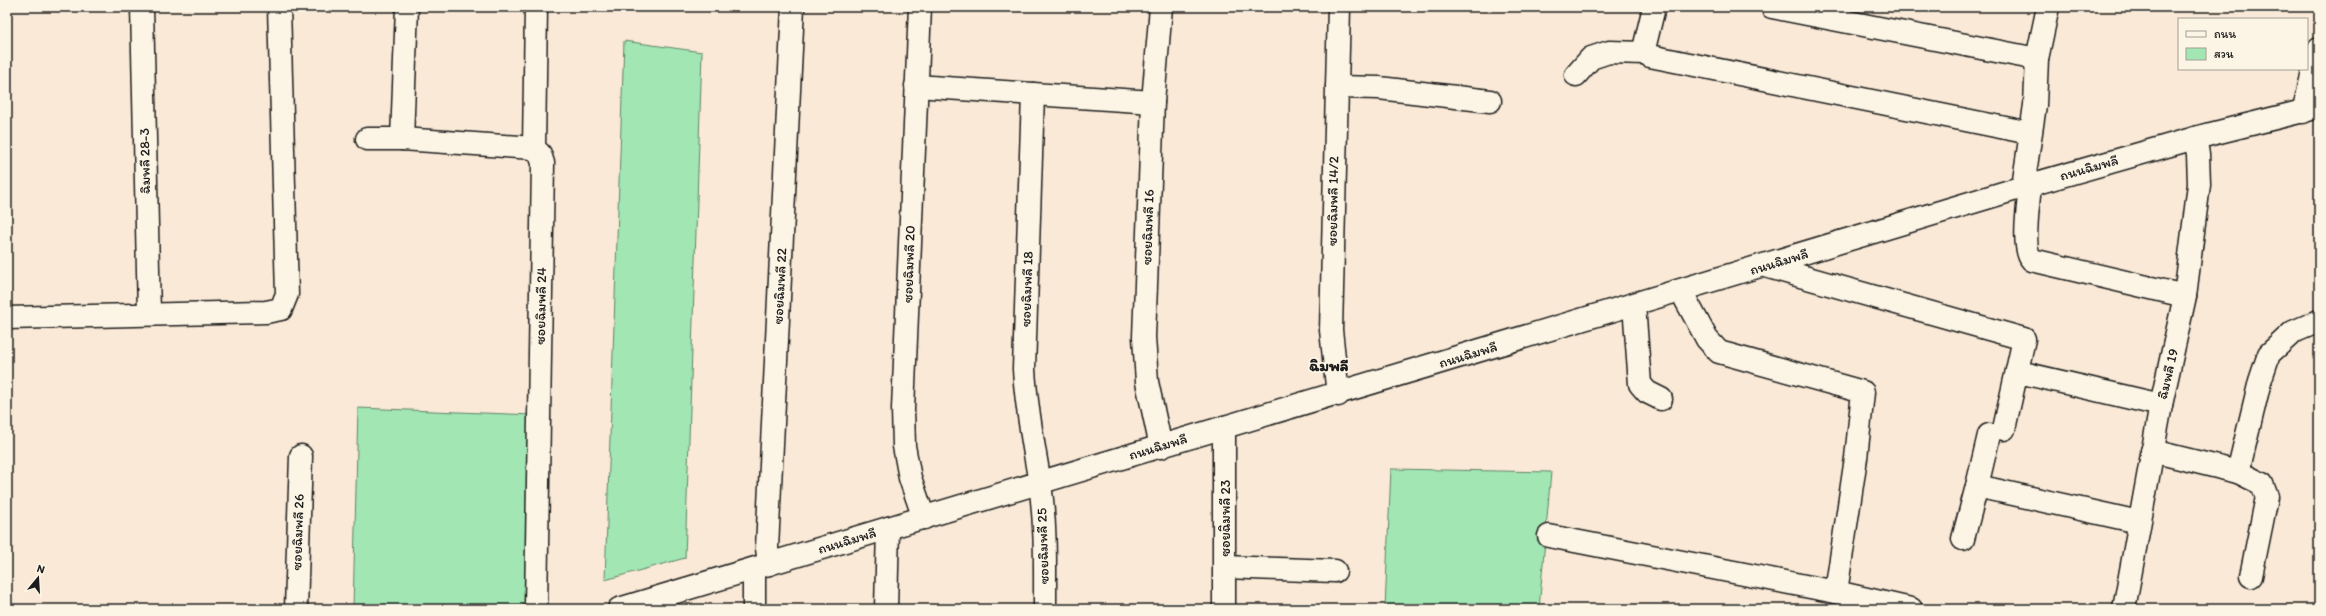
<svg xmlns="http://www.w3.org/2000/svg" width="2326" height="616" viewBox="0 0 2326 616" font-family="Itim,'Playpen Sans Thai',sans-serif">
<rect width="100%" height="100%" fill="#f9e9d6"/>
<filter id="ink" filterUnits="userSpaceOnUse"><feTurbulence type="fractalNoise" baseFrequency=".025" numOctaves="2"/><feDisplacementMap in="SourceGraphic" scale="8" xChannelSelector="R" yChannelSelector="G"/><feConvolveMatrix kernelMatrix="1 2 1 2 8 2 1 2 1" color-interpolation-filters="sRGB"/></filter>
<g filter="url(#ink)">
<g fill="#a2e7b3" stroke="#5f8268">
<polygon points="624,41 702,52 685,558 605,580"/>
<polygon points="358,408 533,415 524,609 353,609"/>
<polygon points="1391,469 1551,472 1539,609 1385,609"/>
</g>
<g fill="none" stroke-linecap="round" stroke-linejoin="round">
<defs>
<g id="minor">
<polyline points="142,7 149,314"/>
<polyline points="536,7 534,148 540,154 543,163 536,609"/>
<polyline points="920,7 903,409 904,446 910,478 924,518"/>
<polyline points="1161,7 1153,102 1144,337 1147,382 1161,447"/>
<polyline points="1654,7 1644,49 1650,56 2030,133"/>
<polyline points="1772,7 2037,59"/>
<polyline points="1576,75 1591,58 1609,52 1645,53"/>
<polyline points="916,86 1153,102"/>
<polyline points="1337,87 1379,88 1490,101"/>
<path d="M1033 94 1024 369C1026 408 1034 446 1040 484 1046 525 1045 568 1045 609"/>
<polyline points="2303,112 2319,49"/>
<polyline points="367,139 402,139 534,148"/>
<polyline points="402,139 407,7"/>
<path d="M2030 185C2029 201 2021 249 2032 260L2185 296"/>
<polyline points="2023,187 2035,105 2037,59 2048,7"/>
<polyline points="1765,266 2024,339 2004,429"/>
<polyline points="1681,291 1707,339 1719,352 1863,392 1856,458 1836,592"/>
<polyline points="1634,305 1640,384 1647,392 1661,399"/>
<polyline points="7,318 266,312 281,309 287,294 279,7"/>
<polyline points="2023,373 2161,405"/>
<polyline points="1338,395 1331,330 1339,7"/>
<polyline points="2152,451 2238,472 2260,381 2269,354 2293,332 2319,321"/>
<polyline points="2238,472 2262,484 2267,497 2251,576"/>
<polyline points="1977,486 1989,435"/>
<polyline points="1549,536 1836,592 1911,609"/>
<polyline points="1963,539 1977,486 2139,522"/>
<polyline points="769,564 767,548 793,7"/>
<polyline points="1225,567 1335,571"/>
<polyline points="754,569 754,609"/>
<polyline points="296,609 301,456"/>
<polyline points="619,609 2023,187 2195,138 2319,107"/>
<polyline points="886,609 888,528"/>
<polyline points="1224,609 1224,427"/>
<polyline points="2124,609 2161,405 2185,296 2199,184 2198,154 2195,138"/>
</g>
</defs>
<use href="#minor" stroke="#1c1c1c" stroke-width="25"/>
<use href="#minor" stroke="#fcf5e5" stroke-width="22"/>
</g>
</g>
<g text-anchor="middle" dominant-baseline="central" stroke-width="3.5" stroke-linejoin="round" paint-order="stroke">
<g font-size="14" fill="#1c1c1c" stroke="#fcf5e5">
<text transform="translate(145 161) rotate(-91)">ฉิมพลี 28-3</text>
<text transform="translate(2089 168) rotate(-16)">ถนนฉิมพลี</text>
<text transform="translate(1333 201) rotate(-89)">ซอยฉิมพลี 14/2</text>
<text transform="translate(1148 227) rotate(-88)">ซอยฉิมพลี 16</text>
<text transform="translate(1779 262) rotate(-17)">ถนนฉิมพลี</text>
<text transform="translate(909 264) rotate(-88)">ซอยฉิมพลี 20</text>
<text transform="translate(780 286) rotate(-87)">ซอยฉิมพลี 22</text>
<text transform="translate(1027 289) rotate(-88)">ซอยฉิมพลี 18</text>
<text transform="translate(541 306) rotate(-89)">ซอยฉิมพลี 24</text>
<text transform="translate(1468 355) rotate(-17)">ถนนฉิมพลี</text>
<text transform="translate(2168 374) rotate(-77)">ฉิมพลี 19</text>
<text transform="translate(1158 447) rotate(-17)">ถนนฉิมพลี</text>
<text transform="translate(1225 518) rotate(-90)">ซอยฉิมพลี 23</text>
<text transform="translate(298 532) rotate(-88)">ซอยฉิมพลี 26</text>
<text transform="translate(847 541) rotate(-17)">ถนนฉิมพลี</text>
<text transform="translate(1043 546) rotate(-92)">ซอยฉิมพลี 25</text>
</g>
<g font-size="16" font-weight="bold" fill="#1c1c1c" stroke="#fcf5e5">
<text x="1329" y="365">ฉิมพลี</text>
</g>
</g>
<rect width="2326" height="616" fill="none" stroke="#fcf5e5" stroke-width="24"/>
<rect x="12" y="12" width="2302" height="592" fill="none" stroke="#1c1c1c" stroke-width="1.5" filter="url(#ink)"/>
<rect x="2178" y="18" width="130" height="52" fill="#fcf5e5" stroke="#a29e95"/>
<rect x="2186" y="31" width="20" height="6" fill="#fcf5e5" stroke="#a29e95"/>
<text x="2214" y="38" font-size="12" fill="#1c1c1c">ถนน</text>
<rect x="2186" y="48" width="20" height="12" fill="#a2e7b3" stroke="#a29e95"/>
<text x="2214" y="58" font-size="12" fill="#1c1c1c">สวน</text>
<g transform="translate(38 578) rotate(18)" stroke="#fcf5e5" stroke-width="3" paint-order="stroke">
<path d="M0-3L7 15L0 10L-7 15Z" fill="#1c1c1c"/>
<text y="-6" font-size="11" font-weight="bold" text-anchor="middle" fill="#1c1c1c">N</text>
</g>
</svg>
